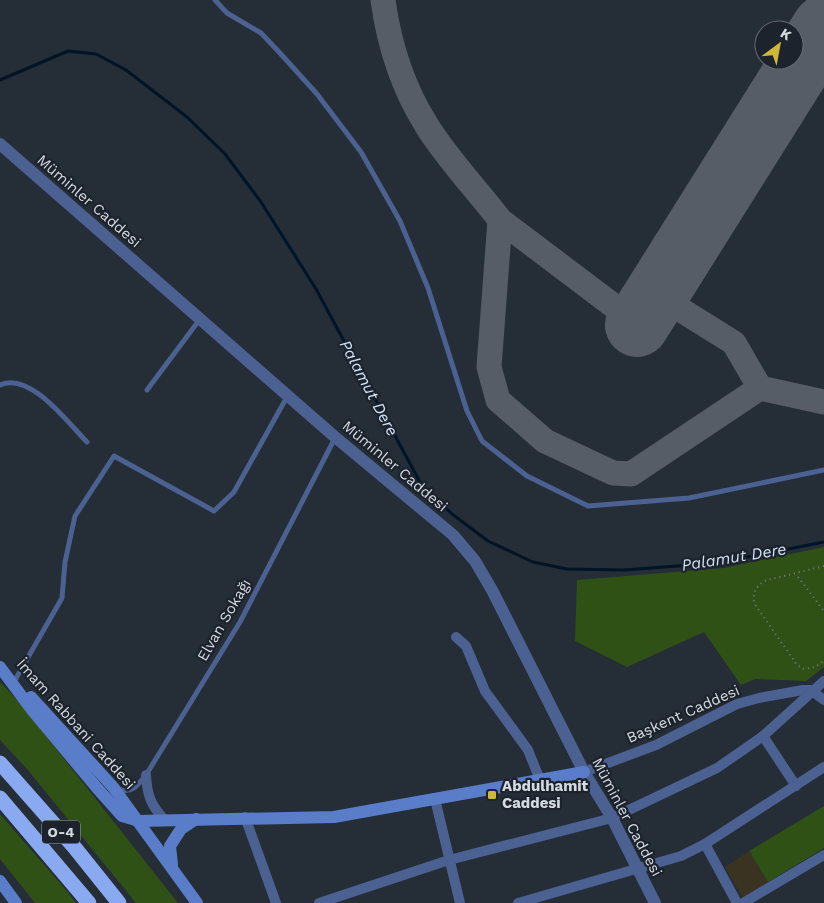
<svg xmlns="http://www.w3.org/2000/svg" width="824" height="903" viewBox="0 0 824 903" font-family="'Work Sans',sans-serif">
<rect width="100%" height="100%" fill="#252d36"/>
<polygon fill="#3b3322" points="749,851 768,882 743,898 725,867"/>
<g fill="#305116">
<polygon points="824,547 824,667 806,681 755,679 741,685 704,632 627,667 575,641 577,580 724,568"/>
<polygon points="0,682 19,702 178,903 136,903 27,769 0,740"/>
<polygon points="824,806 824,848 768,882 749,851"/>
<polygon points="0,814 66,890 76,903 35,903 0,859"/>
</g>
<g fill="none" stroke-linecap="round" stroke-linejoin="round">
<polyline stroke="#001427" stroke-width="3" points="0,80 68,51 96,54 126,70 187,117 225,154 261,202 316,289 421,484 452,514 488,541 533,562 567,569 624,570 717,563 824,542"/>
<g stroke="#565d66" stroke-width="25">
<path d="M383 0C389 44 403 88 427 126 446 157 477 190 500 220"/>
<polyline points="670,303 734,343 760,388"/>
<polyline points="631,319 500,220 489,367 498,400 545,441 613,473 631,474 760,388 824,402"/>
</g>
<polyline stroke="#565d66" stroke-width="64" points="637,325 824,27"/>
<g stroke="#777d85" stroke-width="2" stroke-dasharray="1 4" stroke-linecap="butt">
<path d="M824 566 764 581C755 588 753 592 754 603L797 665 804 669 815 667 824 661"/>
<polyline points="798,577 824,611"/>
</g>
<g stroke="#4b6191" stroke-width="5">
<polyline points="215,0 227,13 261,33 279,52 317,94 361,152 400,221 428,288 467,411 482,441 527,476 588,506 689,498 824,470"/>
<path d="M0 385C30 371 68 423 87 442"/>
<polyline points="147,390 200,319"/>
<polyline points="15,680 62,598 65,562 75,516 114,456 214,511 234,492 288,395"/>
<path d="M119 789C132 794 138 785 146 775L240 622 335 438"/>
</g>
<g stroke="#4b6191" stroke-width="10">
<polyline points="456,637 466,646 485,691 528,750 540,780"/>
<polyline points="763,736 796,786"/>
<polyline points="584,772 656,745 737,704 759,698 803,690 811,690 824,700"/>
<path d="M146 775C147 795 151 806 165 820"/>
<polyline points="435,799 460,903"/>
<polyline points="245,817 276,903"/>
<polyline points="705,844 737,903"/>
<polyline points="319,903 449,860 612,818 717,768 763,736 824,681"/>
<polyline points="518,903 681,856 705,844 824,767"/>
<polyline points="743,903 824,855"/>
</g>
<polyline stroke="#4b6191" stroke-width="12" points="0,144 335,437 453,535 475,561 492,590 584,772 612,818 655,903"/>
<g stroke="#5a7dca" stroke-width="12">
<polyline points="0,667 32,710 97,788 122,816 139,821 334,817 584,772"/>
<polyline points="31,697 113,787 197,903"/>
<polyline points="172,865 170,846 181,829 196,819"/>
<polyline points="0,881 16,903"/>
</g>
<g stroke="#89aaf1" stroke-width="15">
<polyline points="0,763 75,848 119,903"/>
<polyline points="0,798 89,903"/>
</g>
</g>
<rect fill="#cfb837" stroke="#1c232c" stroke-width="2" x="487" y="790" width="10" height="10" rx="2.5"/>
<g text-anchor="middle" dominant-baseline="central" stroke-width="4.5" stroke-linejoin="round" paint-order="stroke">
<rect fill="#1c232c" stroke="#9ea3aa" stroke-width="1" x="42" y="820.5" width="38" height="23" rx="4"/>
<g font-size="14" font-weight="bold" fill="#d5dae0">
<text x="61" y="832">O-4</text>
</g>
<g font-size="15" fill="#d5dae0" stroke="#1c232c">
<text transform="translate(89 201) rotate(41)">Müminler Caddesi</text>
<text transform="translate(395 466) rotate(40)">Müminler Caddesi</text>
<text transform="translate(224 620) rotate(-60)">Elvan Sokağı</text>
<text transform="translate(683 714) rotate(-24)">Başkent Caddesi</text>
<text transform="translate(76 724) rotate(48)">İmam Rabbani Caddesi</text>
<text transform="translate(627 817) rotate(62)">Müminler Caddesi</text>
</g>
<g font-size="15" font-weight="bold" fill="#d5dae0" stroke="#1c232c" text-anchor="start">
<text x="502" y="786">Abdulhamit<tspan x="502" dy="17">Caddesi</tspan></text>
</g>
<g font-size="16" font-style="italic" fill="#d1e3f5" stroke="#1c232c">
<text transform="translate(369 388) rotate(62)">Palamut Dere</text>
<text transform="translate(734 557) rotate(-9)">Palamut Dere</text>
</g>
</g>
<g transform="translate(779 45) rotate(32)"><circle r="24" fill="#1c232c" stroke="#666c74"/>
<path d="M0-4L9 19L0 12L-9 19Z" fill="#cfb837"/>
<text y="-8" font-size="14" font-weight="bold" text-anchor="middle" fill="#d5dae0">K</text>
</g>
</svg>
